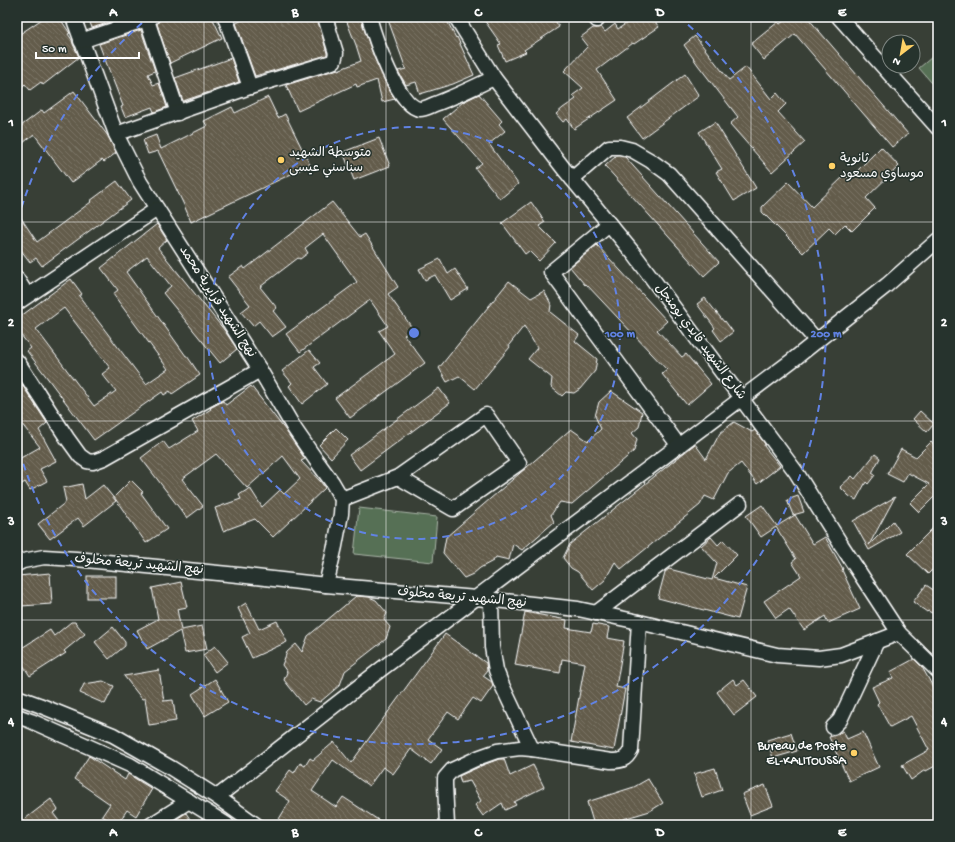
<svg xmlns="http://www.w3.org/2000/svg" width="955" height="842" viewBox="0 0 955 842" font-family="'Gochi Hand','Playpen Sans Arabic',sans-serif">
<defs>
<pattern id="building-back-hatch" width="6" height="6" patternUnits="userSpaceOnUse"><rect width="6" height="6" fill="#635c4b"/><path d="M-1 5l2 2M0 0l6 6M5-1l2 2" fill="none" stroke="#7a7466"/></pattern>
</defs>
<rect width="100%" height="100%" fill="#383f36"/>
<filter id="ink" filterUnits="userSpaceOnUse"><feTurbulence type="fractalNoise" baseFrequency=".025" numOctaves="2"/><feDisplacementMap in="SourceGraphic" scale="8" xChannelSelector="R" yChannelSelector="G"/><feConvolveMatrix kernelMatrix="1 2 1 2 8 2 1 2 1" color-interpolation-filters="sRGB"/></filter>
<g filter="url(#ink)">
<g fill="#576f54" stroke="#abb7aa">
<polygon points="938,52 938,90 919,68"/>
<polygon points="359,508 437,517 433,562 354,554"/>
</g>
<g fill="url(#building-back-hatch)" stroke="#fff" fill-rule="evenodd">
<polygon points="45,17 59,17 69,32 70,33 68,34 72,40 73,44 79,57 43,85 41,82 30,90 25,84 17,91 17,36"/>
<polygon points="88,17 108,17 110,22 92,28"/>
<polygon points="165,17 212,17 222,38 170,63 157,24 160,19"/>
<polygon points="249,17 317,17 327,53 327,55 255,76 236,23"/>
<polygon points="345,17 361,17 364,29 374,57 388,88 395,99 382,102 377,80 357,87 356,84 298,111 286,85 338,69 338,70 361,61 356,45"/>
<polygon points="387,17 445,17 456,38 457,37 474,75 453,84 420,94 416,82 406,85 398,71 406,69"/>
<polygon points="482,17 553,17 559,27 524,50 526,52 505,61 498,45 501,44"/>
<polygon points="636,17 651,17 659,27 634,44 633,43 597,70 617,100 574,129 567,119 563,122 556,114 563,108 576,99 573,95 583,88 564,71 588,46 581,37 593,28 597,28 601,27 605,32 615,24 618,29"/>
<polygon points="789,17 807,17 908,134 892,147 795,34 764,60 751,44 778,22 780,24"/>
<polygon points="141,30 155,71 148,74 153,85 159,83 167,107 154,112 152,107 125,117 121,107 123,106 99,44"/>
<polygon points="695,36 729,80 746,67 771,99 777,93 786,104 778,112 805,142 772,172 730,124 738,117 698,65 684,45"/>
<polygon points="231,58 239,82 183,101 175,78"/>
<polygon points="685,74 699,96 642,138 627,118"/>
<polygon points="74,91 108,136 116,153 104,162 102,160 71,183 34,134 17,148 17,129 42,110 44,113"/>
<polygon points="479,94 502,121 499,124 505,131 489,144 518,184 500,199 475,168 482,163 443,119 463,102"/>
<polygon points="268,97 278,118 285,114 310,165 191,222 184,205 158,151 148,154 143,140 156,135 161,149 207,126 204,121 232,107 235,113"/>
<polygon points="715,122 756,188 734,201 716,172 722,169 699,132"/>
<polygon points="379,138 390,166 354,180 343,152"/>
<polygon points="881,147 899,166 866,198 875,208 852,231 845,224 835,234 829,228 803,253 762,212 762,207 788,182 812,207 845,175 849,179"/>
<polygon points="616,156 625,157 719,262 704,276 605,166"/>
<polygon points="117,181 131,200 42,266 36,258 30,262 17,245 17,212 37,242 91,202 90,201"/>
<polygon points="332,202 360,237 365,234 398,287 388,294 413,329 404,335 425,363 350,418 335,398 395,354 379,331 388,326 370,300 300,352 286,334 357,282 323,234 305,248 308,253 300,259 298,258 260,287 277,308 273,311 286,327 272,337 259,321 253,326 241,312 250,305 228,277 243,266 245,269"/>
<polygon points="531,202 545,222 539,226 556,243 539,261 529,251 525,254 502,223"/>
<path d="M157 224 167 240 158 248 225 331 237 349 220 363 163 293 171 286 147 256 126 272 186 356H187L200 375 172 394 170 391 164 395 162 392 94 440 27 351 31 348 17 330V319L71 279 82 294 79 296 146 384 168 369 113 294 118 290 101 268ZM64 308 110 368 102 374 116 391 94 406 36 329Z"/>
<polygon points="597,245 667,321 657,330 682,357 686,354 711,384 687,405 662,374 667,370 586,284 585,285 570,267"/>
<polygon points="440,259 448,274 455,269 468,289 450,300 435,275 425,280 419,269"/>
<polygon points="509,281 531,298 544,291 551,304 550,312 579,335 575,341 597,359 595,371 580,389 574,393 566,392 562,396 551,387 552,378 528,359 537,348 524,326 509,345 510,347 475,389 459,376 447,382 439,368"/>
<polygon points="705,298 724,322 725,321 733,332 721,341 713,330 715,328 697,304"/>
<polygon points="309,350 320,363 314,367 327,384 302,404 289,386 292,383 282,371"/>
<polygon points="17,377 47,423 39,430 56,461 40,469 47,481 30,490 25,482 17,487 17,460 40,447 17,418"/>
<polygon points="251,386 286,431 305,459 301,461 321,482 325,488 273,537 255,519 223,531 215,508 241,499 239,495 250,488 262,507 280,490 284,494 300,479 283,456 247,488 216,454 182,479 203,506 187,518 141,458 163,441 169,449 198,431 192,421 211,409 210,408 223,401 226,405"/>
<polygon points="439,388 450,403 360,470 349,455"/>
<polygon points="611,391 642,412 639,427 632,433 637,439 634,451 572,504 560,502 551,515 554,522 522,550 513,544 509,560 496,557 493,561 480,568 473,574 464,578 443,553 446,537 571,429 588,441 601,429 595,416 599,402"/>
<polygon points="920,411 934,424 927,432 913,419"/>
<polygon points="734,422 752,432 755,430 765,444 764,446 780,466 757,484 741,463 728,473 714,500 705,496 700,505 621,569 615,562 605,580 593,590 578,572 571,568 563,558 570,544 695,444 706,459 720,433"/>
<polygon points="336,428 348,440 331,458 319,445"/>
<polygon points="931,442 938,448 938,493 919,512 910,503 929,484 908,473 903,482 887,474 901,449 916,457"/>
<polygon points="875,454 880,458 872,473 875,475 868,484 866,482 856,500 849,496 840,487 852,476 855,479"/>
<polygon points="131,480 143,492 141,493 167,529 146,543 114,497"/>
<polygon points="82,484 85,499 103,485 116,501 84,526 78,518 50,539 38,524 66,502 63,488"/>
<polygon points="798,496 804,512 793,515 787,500"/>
<polygon points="895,497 869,545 893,521 900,532 869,550 853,521"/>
<polygon points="762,505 777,526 795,515 813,544 825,537 843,569 842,570 860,609 828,623 825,616 804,630 789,609 776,618 764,601 801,576 792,562 796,559 776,527 761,537 746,516"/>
<polygon points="938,523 938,564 928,574 907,554"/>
<polygon points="711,537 718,545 723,540 737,555 714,578 747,587 738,619 658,598 665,572 669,569 712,580 717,563 701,546"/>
<polygon points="50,573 52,604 21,606 18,576"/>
<rect x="87" y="576" width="29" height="22"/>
<polygon points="181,582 187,607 177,609 181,630 202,626 207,649 185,653 180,631 147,649 137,630 158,619 152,588"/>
<polygon points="926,585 938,593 938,616 928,611 927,612 913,602"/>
<polygon points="356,596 369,597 376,600 387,613 384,620 390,627 386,639 345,671 340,685 320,702 311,699 304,705 284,680 287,672 282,665 287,652 296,644 302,652 308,636"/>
<polygon points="246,603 259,629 277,621 287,642 252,658 242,637 250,633 238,608"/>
<polygon points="525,612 567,620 566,628 591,632 593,624 609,627 607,638 624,641 616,687 625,689 614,750 571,742 585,663 562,659 560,673 515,665"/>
<polygon points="71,622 75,622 85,634 64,651 66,653 30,676 17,656 17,651 50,630 54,636"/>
<polygon points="113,627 125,642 125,646 109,659 95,642"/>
<polygon points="445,634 486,663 487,671 483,676 492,682 493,686 481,703 473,698 458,719 448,712 428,739 442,749 431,764 411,749 393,774 383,767 369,786 333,760 312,791 336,807 343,797 386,825 288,825 279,819 290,801 275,791 290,770 294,773 300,763 305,766 310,758 313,760 334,742 351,763"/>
<polygon points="215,646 228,662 215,672 203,655"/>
<polygon points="914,659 922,667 938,696 938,766 937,765 926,771 925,770 911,780 902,765 929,750 911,716 890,727 877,704 879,702 872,687 893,678 890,672"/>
<polygon points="159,670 164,701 173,700 176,721 149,725 145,698 142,699 124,676"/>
<polygon points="215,679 228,702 205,716 192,694"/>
<polygon points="733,679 737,685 744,680 757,697 734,715 717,692"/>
<polygon points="103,681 114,686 105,704 80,693 84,684"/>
<polygon points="843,731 847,739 863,732 879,767 849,781 829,737 836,735"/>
<polygon points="791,733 797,751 773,758 767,740"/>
<polygon points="89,756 125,780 128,774 152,789 136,816 127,810 117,825 102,816 110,804 74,779"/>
<polygon points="499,759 504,759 510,776 533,765 544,787 514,802 516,805 505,810 502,803 483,816 475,805 481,801 470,781 461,783 459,776 483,765"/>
<polygon points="715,768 722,790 702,797 694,774"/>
<polygon points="648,779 663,803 650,811 603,825 594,825 587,802 634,787"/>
<polygon points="765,785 773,806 750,815 742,794"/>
<polygon points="51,799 58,810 53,813 62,825 17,825"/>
<polygon points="186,813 194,825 167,825"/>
</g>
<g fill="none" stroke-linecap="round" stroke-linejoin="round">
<defs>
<g id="street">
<polyline points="73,17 116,134 140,182 260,370 294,428 316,460 332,482 342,499 341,514 335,546 326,585"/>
<polyline points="146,17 178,113"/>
<polyline points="225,17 250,87"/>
<path d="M369 17C374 35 398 108 420 109 425 109 430 106 435 104 455 97 474 87 494 78"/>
<polyline points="456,17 494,78 564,169 634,254 796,472 842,546 899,633 938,671"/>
<polyline points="595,17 597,20"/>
<polyline points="839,17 938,128"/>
<polyline points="81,41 152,17"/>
<polyline points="116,134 250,87 332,62 334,61 336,53 325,17"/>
<polyline points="572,179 609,147 620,147 632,150 651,161 669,174 817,341"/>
<polyline points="609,224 551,272 679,446"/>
<polyline points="17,279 27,295"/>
<polyline points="17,303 157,209"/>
<polyline points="17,361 67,438 80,456 87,461 93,462 104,458 260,370"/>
<polyline points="342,499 398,477 453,509 519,463 486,415 398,477"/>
<polyline points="17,564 23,561 44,557 76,559 238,575 326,585 476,598 578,609 639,622 777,655 819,658 841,655 899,633"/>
<polyline points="491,600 492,647 496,670 501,683 532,749"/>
<polyline points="596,613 740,504"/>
<polyline points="17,697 39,705 113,735 171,768 217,797 256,825"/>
<polyline points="17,716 31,721 130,765 213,816 227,825"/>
<polyline points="833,727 840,720 877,641"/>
<polyline points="217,797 380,670 794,359 887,285 938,240"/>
<polyline points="151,825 189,801"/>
<path d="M447 825 445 785V778L452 770 480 757 497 751 520 748 532 749 611 761C621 761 626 760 631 750L639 622"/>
</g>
</defs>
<use href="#street" stroke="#fff" stroke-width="17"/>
<use href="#street" stroke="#26332d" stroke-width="14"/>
</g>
</g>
<path fill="none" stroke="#fff" stroke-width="1" stroke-opacity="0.55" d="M204 17V825M386 17V825M569 17V825M751 17V825M17 222H938M17 421H938M17 620H938"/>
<g fill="none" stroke="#6183e4" stroke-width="2" stroke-dasharray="7 5">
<circle cx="414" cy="333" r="206"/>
<path d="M18 219A412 412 0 0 1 149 17M679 17A412 412 0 1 1 18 447"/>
</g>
<g fill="#ffd166" stroke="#26332d" stroke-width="1.5">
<circle cx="281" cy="160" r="4"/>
<circle cx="832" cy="166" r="4"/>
<circle cx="854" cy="753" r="4"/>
</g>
<g text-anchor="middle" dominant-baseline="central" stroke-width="3" stroke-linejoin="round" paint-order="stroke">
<g font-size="13" fill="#fff" stroke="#26332d" text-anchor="start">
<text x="289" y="153">متوسطة الشهيد<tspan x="289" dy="15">سناسني عيسى</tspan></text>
<text x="840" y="159">ثانوية<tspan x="840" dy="15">موساوي مسعود</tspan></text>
<text x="846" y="746" text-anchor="end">Bureau de Poste<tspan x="846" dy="15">EL-KALITOUSSA</tspan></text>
</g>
<g font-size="13" fill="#fff" stroke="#26332d">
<text transform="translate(217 302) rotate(57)">نهج الشهيد قرايرية محمد</text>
<text transform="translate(700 342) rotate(53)">شارع الشهيد قايدي بومنجل</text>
<text transform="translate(139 565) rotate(5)">نهج الشهيد تريعة مخلوف</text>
<text transform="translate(462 598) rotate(5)">نهج الشهيد تريعة مخلوف</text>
</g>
</g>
<circle cx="414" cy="333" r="6" fill="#6183e4" stroke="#26332d" stroke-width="2"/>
<g font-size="12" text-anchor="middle" font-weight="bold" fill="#6183e4" stroke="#26332d" stroke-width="3" stroke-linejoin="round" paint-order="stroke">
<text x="620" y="337">100 m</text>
<text x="826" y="337">200 m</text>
</g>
<rect width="955" height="842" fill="none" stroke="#26332d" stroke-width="44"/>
<g transform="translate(901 54) rotate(211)"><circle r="19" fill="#26332d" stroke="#7d8581"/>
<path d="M0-3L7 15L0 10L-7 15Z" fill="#ffd166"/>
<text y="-6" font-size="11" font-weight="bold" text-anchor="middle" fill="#ffffff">N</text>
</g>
<path d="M36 52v6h103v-6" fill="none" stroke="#ffffff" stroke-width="2"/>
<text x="42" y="52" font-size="12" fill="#ffffff" stroke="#26332d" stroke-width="3" paint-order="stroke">50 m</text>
<rect x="22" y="22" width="911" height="798" fill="none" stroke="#fff" stroke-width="1.5"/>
<g font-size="13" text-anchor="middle" font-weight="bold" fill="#fff">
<text x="113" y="16">A</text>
<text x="295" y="16">B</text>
<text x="478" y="16">C</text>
<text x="660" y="16">D</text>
<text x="842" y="16">E</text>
<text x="11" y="126">1</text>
<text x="944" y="126">1</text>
<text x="11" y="326">2</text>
<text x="944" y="326">2</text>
<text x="11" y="525">3</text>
<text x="944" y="525">3</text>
<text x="11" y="725">4</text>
<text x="944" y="725">4</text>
<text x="113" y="836">A</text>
<text x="295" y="836">B</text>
<text x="478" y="836">C</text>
<text x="660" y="836">D</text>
<text x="842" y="836">E</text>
</g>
</svg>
